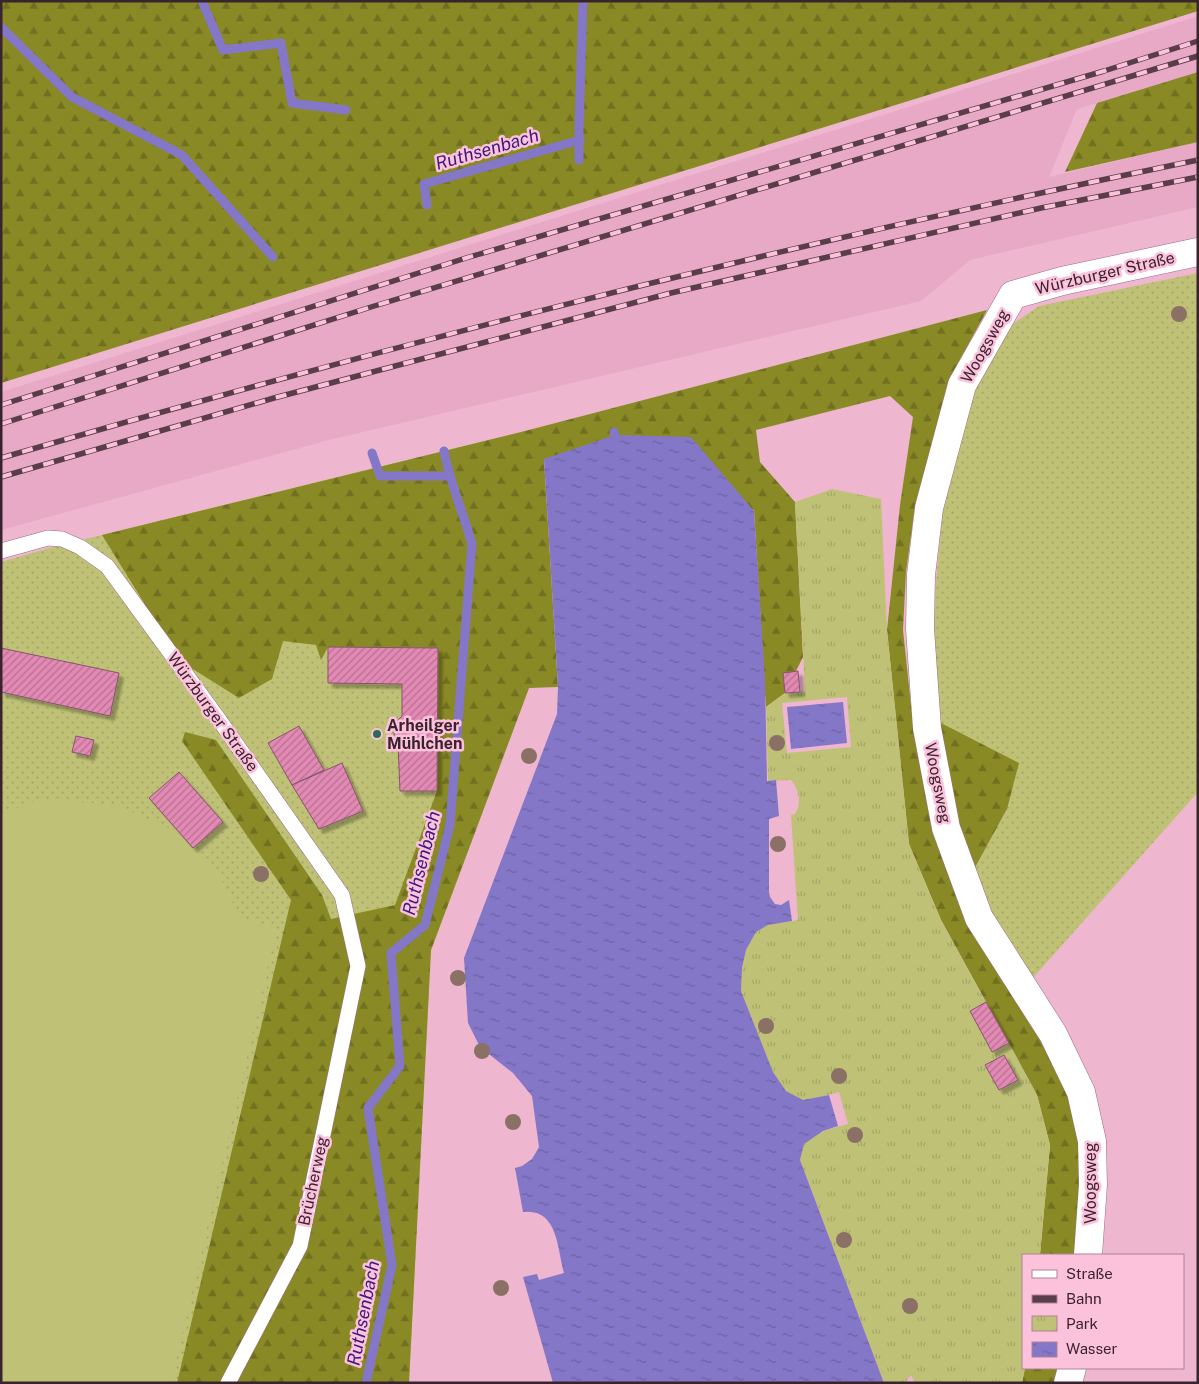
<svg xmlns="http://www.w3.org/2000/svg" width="1199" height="1384" viewBox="0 0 1199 1384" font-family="'Public Sans',sans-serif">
<defs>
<pattern id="grass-dots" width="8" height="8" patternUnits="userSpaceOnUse" patternTransform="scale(1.25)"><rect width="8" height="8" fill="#bfc276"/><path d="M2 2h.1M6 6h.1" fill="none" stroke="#a5a666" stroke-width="1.8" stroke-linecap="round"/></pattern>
<pattern id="forest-firs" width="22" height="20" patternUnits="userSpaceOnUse" patternTransform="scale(1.25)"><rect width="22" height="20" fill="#898a25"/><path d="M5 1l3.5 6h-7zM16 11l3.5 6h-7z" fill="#717020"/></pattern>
<pattern id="park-tufts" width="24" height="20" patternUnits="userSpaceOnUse" patternTransform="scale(1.25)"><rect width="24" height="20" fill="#bfc276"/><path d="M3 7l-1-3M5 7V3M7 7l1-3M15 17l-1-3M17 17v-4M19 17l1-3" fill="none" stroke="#a5a666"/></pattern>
<pattern id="water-ripples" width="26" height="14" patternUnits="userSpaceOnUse" patternTransform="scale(1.25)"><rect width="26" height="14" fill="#8477c7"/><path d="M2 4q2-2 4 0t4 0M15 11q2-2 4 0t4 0" fill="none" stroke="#6d61a2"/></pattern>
<pattern id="building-hatch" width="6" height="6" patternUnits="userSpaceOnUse" patternTransform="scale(1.25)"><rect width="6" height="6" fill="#e289b4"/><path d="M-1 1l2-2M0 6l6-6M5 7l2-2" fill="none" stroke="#b87093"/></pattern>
<filter id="shadow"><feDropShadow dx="4.5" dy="4.5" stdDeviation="1" flood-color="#0004"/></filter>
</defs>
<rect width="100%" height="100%" fill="#efb6cf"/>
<polygon fill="#e8a9c6" points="1198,16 1198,72 1077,109 1049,177 1198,142 1198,207 970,260 921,301 329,440 1,530 1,392"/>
<g fill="url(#grass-dots)">
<polygon points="1198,273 1198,792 1032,979 989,912 972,873 1007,809 939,722 932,628 942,516 972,398 993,350 1010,326 1039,306"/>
<polygon points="525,431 529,688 431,951 409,1383 1,1383 1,562 49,548"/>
</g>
<g fill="url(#forest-firs)">
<polygon points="1,1 1198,1 1198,11 1,383"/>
<polygon points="1198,72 1198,142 1065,172 1097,103"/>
<polygon points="987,310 950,378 915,506 906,572 903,630 913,724 939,722 1019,763 1007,809 972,873 951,883 962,911 1043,1044 1070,1099 1079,1139 1083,1168 1076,1255 1040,1255 1050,1145 1037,1095 941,920 909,844 887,630 900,505 913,417 890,396 756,430 760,462 795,502 803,657 785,693 766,707 754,510 544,459 558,687 529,688 431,950 409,1383 177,1383 291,900 182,741 185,732 216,740 322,895 331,919 395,905 437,791 438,648 328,647 321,660 316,645 283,641 272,679 239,698 180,661 102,535 525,431"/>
<polygon points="1025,1368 1060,1368 1057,1383 1022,1383"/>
</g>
<path fill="url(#park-tufts)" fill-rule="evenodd" d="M832 489 881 499 887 630 909 844 941 920 986 1002 970 1011 992 1052 1009 1043 1037 1095 1050 1145 1040 1255H1023V1368H1025L1022 1383H915L911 1375 905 1383H884L800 1160C801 1155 802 1148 804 1144 811 1133 837 1127 848 1124L839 1092 809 1100H803L786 1092 773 1073 741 991 742 968 746 950 756 932 768 925 798 920 791 815 795 814C802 803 799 789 791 780L768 781 766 707 785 693 805 691 795 502ZM847 697 851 747 787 753 782 703ZM1004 1055 1018 1080 999 1090 985 1065Z"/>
<polygon fill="#bfc276" points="42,799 115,805 173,830 220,877 240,918 277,927 171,1383 1,1383 1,813"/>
<g fill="url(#water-ripples)">
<path d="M615 435 691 437 754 511 765 679 767 781 776 780 779 816 769 819V892L770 897 775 904 781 905 789 900 792 921 768 925 756 932 746 950 742 968 741 991 773 1072 786 1091 803 1100 829 1095 838 1126 823 1131 804 1144 800 1160 884 1383H553L523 1277 537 1274 539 1280 564 1273C557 1248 558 1208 523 1212L515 1168 522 1166 532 1159 539 1147 532 1096 513 1073 480 1047 468 1023 464 958 557 714 558 687 544 459Z"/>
<polygon points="843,702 847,743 791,749 787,707"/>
</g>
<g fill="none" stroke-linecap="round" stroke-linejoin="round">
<g stroke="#8477c7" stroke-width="9">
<polyline points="202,1 223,50 281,43 292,103 346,110"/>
<polyline points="1,27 72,97 182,155 273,257"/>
<polyline points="579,160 579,129 583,1"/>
<polyline points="427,205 424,184 580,140"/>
<polyline points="614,432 615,435"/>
<polyline points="372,453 380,476 449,476"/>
<path d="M366 1383 392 1265 368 1108 400 1066 391 953 425 925 450 825 472 544C463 512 450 483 444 451"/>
</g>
</g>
<g fill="url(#building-hatch)" stroke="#86546b" filter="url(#shadow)">
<polygon points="328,647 438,648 437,791 400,791 398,744 394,739 394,724 402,716 402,684 328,683"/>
<polygon points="1,648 119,673 110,716 1,692"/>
<polygon points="798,671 800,692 785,693 783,673"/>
<polygon points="299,726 324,770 292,785 268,743"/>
<polygon points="76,736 94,740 90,756 72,752"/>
<polygon points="342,763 363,811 319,829 292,785"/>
<polygon points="179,772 223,822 193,848 149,798"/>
<polygon points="986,1002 1009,1043 992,1052 970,1011"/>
<polygon points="1004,1055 1018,1080 999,1090 985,1065"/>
</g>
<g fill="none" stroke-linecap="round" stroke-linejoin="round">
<defs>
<polyline id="service" points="1,551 48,538 62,539 80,547 107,566 220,721 342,895 358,966 300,1246 228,1383"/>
<g id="minor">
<polyline points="1088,1255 1093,1185 1092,1141 1081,1092 1053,1034 979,918 946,828 927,728 920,629 921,575 929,508 962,385 1013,295 1062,281 1198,252"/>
<polyline points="1068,1383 1072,1368"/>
</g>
</defs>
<use href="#service" stroke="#9e6a82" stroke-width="16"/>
<use href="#minor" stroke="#9e6a82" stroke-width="29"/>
<use href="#service" stroke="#fff" stroke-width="15"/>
<use href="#minor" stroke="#fff" stroke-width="28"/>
<defs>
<g id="rail">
<polyline points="1,405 466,258 1104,71 1198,41"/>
<polyline points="1,424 371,307 1198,56"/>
<path d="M1 458C395 343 796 242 1198 160"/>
<polyline points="1,477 274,398 671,293 1041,208 1198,177"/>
</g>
</defs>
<use href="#rail" stroke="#593d49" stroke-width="5.5"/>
<use href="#rail" stroke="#fcc2dc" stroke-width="4" stroke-dasharray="11" stroke-linecap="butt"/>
</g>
<g fill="#8a7065">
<circle cx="1179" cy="314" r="8"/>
<circle cx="777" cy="743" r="8"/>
<circle cx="529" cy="756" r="8"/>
<circle cx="778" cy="844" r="8"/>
<circle cx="261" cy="874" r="8"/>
<circle cx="458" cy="978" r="8"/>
<circle cx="766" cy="1026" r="8"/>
<circle cx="482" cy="1051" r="8"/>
<circle cx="839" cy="1076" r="8"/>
<circle cx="513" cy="1122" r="8"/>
<circle cx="855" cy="1135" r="8"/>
<circle cx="844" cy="1240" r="8"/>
<circle cx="501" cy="1288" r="8"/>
<circle cx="910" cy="1306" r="8"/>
</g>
<circle fill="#2c6b58" stroke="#fcc2dc" stroke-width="2" cx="377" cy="734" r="5"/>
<g text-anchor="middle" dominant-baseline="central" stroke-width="5" stroke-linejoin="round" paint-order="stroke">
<g font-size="16" fill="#39232d" stroke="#fcc2dc">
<text transform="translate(1105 273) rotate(-13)">Würzburger Straße</text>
<text transform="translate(985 346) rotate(-61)">Woogsweg</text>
<text transform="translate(213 712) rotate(54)">Würzburger Straße</text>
<text transform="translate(938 783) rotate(79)">Woogsweg</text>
<text transform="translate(313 1181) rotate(-78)">Brücherweg</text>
<text transform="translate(1090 1183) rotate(-90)">Woogsweg</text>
</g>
<g font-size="16" font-weight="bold" fill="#39232d" stroke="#fcc2dc" text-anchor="start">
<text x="387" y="725">Arheilger<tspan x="387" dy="18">Mühlchen</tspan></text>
</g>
<g font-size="18" font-style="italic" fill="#3a1b7b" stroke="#fcc2dc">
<text transform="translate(487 149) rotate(-16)">Ruthsenbach</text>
<text transform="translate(421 863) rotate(-76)">Ruthsenbach</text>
<text transform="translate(363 1313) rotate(-79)">Ruthsenbach</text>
</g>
</g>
<rect width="1199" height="1384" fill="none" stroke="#39232d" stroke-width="5"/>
<rect x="1022" y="1254" width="162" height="115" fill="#fcc2dc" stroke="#ae8296"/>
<rect x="1032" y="1270" width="25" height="8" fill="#ffffff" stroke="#ae8296"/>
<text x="1066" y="1279" font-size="15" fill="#39232d">Straße</text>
<rect x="1032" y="1295" width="25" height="8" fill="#593d49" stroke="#ae8296"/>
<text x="1066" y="1304" font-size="15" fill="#39232d">Bahn</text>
<rect x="1032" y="1316" width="25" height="15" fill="url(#park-tufts)" stroke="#ae8296"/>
<text x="1066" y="1329" font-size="15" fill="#39232d">Park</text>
<rect x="1032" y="1342" width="25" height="15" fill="url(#water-ripples)" stroke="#ae8296"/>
<text x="1066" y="1354" font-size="15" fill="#39232d">Wasser</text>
</svg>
